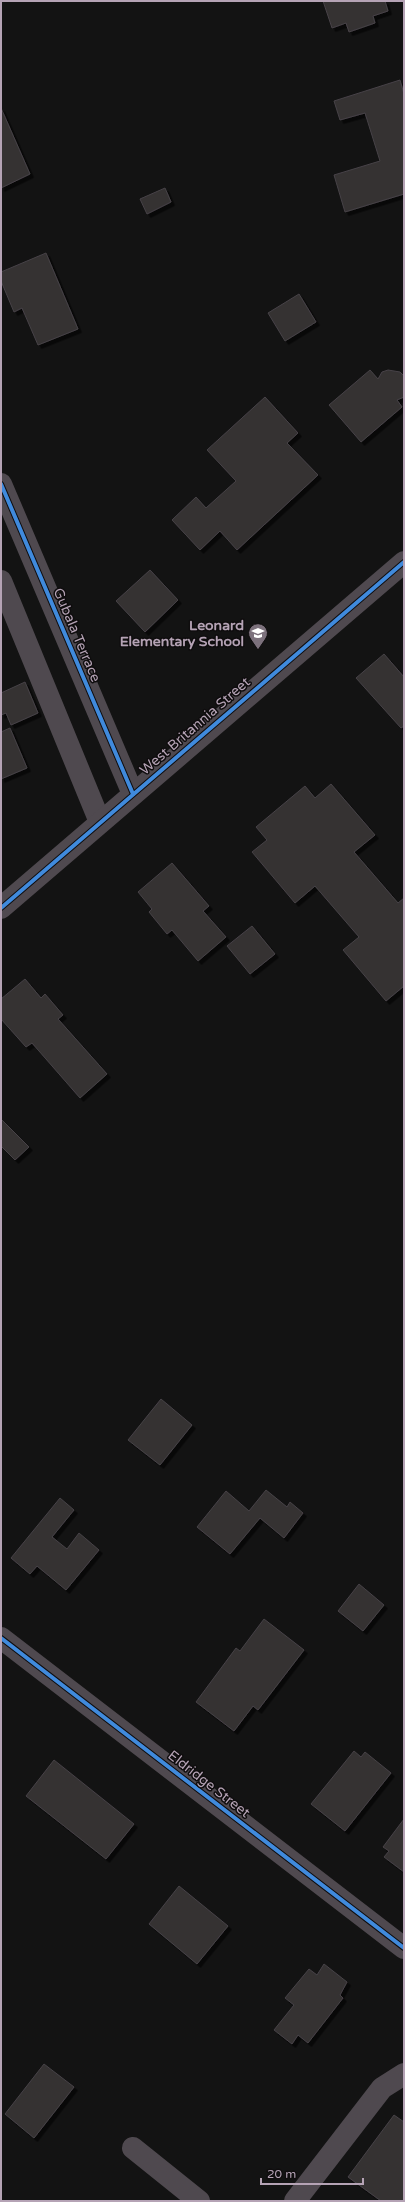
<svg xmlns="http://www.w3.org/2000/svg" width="405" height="2202" viewBox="0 0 405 2202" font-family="'Varela Round',sans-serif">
<defs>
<filter id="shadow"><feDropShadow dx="3.5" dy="3.5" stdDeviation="0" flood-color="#0009"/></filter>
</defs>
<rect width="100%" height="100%" fill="#131313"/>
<g fill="#343233" stroke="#474247" filter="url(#shadow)">
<polygon points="323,1 385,1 388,11 373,16 375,23 349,32 346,23 332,28"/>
<polygon points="400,80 404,94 404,194 345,212 334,175 380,161 365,113 340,120 334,101"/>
<polygon points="1,108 30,174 1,188"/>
<polygon points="165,188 171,202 147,214 140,199"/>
<polygon points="46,253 78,329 38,345 22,308 14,312 1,281 1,272"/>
<polygon points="299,294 316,322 285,341 268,313"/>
<polygon points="370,370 378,379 382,372 388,370 400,372 404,376 404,397 397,400 402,407 361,442 329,405"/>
<polygon points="265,397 298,433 287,443 318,475 237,550 220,531 200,550 172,520 196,497 206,508 236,481 207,450"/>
<polygon points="150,570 178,600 145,632 116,601"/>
<polygon points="384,654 404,677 404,726 401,728 356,678"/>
<polygon points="25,682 38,713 11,725 6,713 1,715 1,693"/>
<polygon points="10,728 27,768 1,779 1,732"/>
<polygon points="331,784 375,835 354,852 398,903 404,898 404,986 386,1001 343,950 359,937 315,886 295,903 252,852 267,840 256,827 305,786 315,798"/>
<polygon points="172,863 209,906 203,911 226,937 198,961 172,930 167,934 149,912 152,909 138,892"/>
<polygon points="252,926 275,954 250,974 227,946"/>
<polygon points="25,979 41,998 45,994 63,1015 58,1019 107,1074 80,1098 32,1043 26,1047 1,1019 1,999"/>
<polygon points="1,1119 29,1147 15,1160 1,1146"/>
<polygon points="161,1399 192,1425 160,1465 128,1440"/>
<polygon points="266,1490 287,1507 290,1502 303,1513 284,1538 260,1518 230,1554 197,1527 226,1491 249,1511"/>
<polygon points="60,1498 74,1510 52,1537 67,1549 79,1533 99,1550 66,1590 37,1566 30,1574 11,1558"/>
<polygon points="359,1584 384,1605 363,1631 338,1611"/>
<polygon points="264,1619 304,1650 258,1710 253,1706 234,1731 196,1702 236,1648 240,1651"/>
<polygon points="354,1751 361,1757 365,1752 391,1773 345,1831 311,1804"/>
<polygon points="54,1760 134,1824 106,1859 26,1796"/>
<polygon points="404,1819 404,1872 384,1857 389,1851 383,1847"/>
<polygon points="179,1886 228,1926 197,1964 149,1924"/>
<polygon points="324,1964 347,1982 340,1995 343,1998 308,2043 298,2035 292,2044 274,2030 294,2005 285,1998 309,1969 317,1975"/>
<polygon points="44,2064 74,2087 34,2138 5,2114"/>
<polygon points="394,2115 404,2122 404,2201 381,2201 348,2177"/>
</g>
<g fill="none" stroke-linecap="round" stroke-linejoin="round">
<g stroke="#4f494f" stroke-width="22">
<polyline points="1,484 133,794"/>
<polyline points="1,581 100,822"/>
<polyline points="1,908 404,562"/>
<polyline points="1,1638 404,1948"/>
<polyline points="133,2148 199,2201"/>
<polyline points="295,2201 382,2088 404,2074"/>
</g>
<defs>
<g id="cycleway">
<polyline points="1,484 133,794"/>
<polyline points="1,908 404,562"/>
<polyline points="1,1638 404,1948"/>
</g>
</defs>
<use href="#cycleway" stroke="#0f0d0e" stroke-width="6"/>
<use href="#cycleway" stroke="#408adc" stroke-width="4"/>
</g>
<defs>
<symbol id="school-pin" viewBox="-11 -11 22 30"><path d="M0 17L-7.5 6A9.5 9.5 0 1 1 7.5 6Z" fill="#7c717c" stroke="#0f0d0e"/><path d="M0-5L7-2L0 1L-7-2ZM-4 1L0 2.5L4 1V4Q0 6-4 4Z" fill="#fff"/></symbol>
</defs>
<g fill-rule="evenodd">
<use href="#school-pin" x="247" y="622" width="22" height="30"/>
</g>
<g text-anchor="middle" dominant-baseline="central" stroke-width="3" stroke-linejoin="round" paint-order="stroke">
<g font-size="14" font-weight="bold" fill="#b5a3b5" stroke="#0f0d0e" text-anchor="end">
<text x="244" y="625">Leonard<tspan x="244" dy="16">Elementary School</tspan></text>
</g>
<g font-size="14" fill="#b5a3b5" stroke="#0f0d0e">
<text transform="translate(77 635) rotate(67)">Gubala Terrace</text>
<text transform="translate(195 726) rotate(-41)">West Britannia Street</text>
<text transform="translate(209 1784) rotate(38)">Eldridge Street</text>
</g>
</g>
<rect width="405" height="2202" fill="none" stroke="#b5a3b5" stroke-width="4"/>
<path d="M261 2178v6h102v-6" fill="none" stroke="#b5a3b5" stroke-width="2"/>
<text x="267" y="2178" font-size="12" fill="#b5a3b5" stroke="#0f0d0e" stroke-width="3" paint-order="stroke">20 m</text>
</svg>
